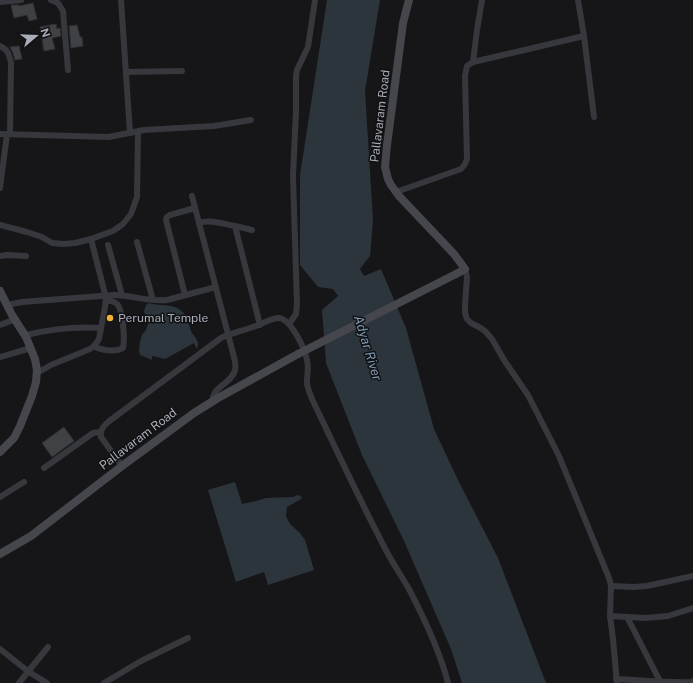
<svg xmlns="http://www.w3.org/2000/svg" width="693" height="683" viewBox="0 0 693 683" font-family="'Public Sans',sans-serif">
<rect width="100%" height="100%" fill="#161618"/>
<g fill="#2c353c">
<polygon points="327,0 380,0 365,91 373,220 370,256 360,269 364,276 381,269 406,328 434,429 458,480 498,558 546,683 462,683 451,649 404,541 362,455 326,363 322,310 338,296 333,289 318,287 300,265 300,175"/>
<path d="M149 303C161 307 177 302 185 315 189 321 189 327 192 333 196 339 200 342 197 349L194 343 165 359 152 356V360L140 355 139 350 140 341 142 335 146 330 148 324 144 311 146 305Z"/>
<polygon points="235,482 242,504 256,501 266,498 293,497 298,495 302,497 301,499 287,507 286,516 290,524 300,533 305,540 314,570 268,585 264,572 236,582 208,490"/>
</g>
<g fill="#404145" stroke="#303034">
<polygon points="33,3 37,19 29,21 27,15 14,18 11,5 19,5 19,6"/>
<polygon points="56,24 57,29 60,28 61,36 52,38 55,49 44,51 40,27"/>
<polygon points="77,25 80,37 82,37 83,46 71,48 69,26"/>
<polygon points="19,46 22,59 15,60 13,53 10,47"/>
<polygon points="64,427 74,441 52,457 42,443"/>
</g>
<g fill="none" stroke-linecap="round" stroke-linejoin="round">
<g stroke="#37383d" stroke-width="6">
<polyline points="51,0 58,3 63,11 68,70"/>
<polyline points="121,0 130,133"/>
<polyline points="0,2 21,0"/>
<polyline points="584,36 594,117"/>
<path d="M0 46C8 50 9 54 11 63L10 134"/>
<polyline points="473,62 477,30 482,0"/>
<polyline points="126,72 182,71"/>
<polyline points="0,134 109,137 144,130 214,126 251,120"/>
<polyline points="0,188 7,134"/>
<polyline points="396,192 461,169 465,164 467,159 465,76 467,66 473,62 584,36 578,0"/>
<path d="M192 196 235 361C235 364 236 368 235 370 232 383 216 385 213 397L214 400"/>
<path d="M199 223C211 219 223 224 235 226"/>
<polyline points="0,225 27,232 42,237 52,243 63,244 75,243 91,239 113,231 123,224 131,214 137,197 138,132"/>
<polyline points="252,230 235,226 260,325"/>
<polyline points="137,242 153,300"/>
<polyline points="108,245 122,295"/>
<polyline points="0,256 7,255 26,256"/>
<polyline points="465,269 467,277 465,305 465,313 467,319 471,323 479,327 485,331 492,339 504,360 528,395 559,456 609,578 611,586 610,616 613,639 617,683"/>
<polyline points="185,295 166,220 167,217 170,215 195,208"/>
<path d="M7 305 22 302 114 295C131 295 149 302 167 300L216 287"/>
<polyline points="289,324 296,314 297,304 293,176 296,111 296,76 297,70 308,47 315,0"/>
<polyline points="0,325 16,319"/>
<path d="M26 335C51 329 75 326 101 328"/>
<path d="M94 346C101 351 116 352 123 348 125 338 123 313 118 305 115 301 110 301 106 300"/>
<polyline points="0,357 31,348"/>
<polyline points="37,373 51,365 90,349 95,345 99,339 105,307 106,298 91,239"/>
<path d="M122 466 101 437C100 430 103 427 108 422L221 338C231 333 242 331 253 327 261 325 270 318 279 318 291 319 305 349 307 360 309 367 307 374 307 382 307 388 310 393 312 399 337 451 361 503 388 554 395 567 403 578 410 591 425 620 440 651 448 683"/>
<polyline points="44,468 93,433 101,432"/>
<polyline points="0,497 24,482"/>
<polyline points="611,586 634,587 647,586 693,576"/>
<polyline points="610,616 646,618 668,616 693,608"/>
<polyline points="627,617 661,683"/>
<polyline points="0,649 29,672 47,683"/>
<path d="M616 679C641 680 666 683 691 682L693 681"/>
<polyline points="19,683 48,647"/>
<polyline points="104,683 141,661 188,638"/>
</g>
<g stroke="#45474d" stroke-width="8">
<polyline points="409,0 403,23 387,145 385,167 388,179 391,185 399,196 454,254 465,269 456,274"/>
<polyline points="0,291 12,315 26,337 35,359 37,370 36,382 32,396 20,426 14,438 0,452"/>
<polyline points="0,554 31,536 122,466 194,413 218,398 298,354"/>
</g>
<polyline stroke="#45474d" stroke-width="8" points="298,354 456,274"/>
</g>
<circle fill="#f2b134" stroke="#111113" stroke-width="1.5" cx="110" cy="318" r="4"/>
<g text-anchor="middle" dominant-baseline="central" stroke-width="3" stroke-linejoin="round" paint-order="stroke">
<g font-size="12" fill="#a8adb8" stroke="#111113">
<text transform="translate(380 116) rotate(-83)">Pallavaram Road</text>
<text transform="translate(138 439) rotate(-37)">Pallavaram Road</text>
</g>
<g font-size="12" fill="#a8adb8" stroke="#111113" text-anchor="start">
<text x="118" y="318">Perumal Temple</text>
</g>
<g font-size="13" font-style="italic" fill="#7f9bb3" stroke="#111113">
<text transform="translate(368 348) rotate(73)">Adyar River</text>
</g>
</g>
<g transform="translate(36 36) rotate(71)" stroke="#111113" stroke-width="3" paint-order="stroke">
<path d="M0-3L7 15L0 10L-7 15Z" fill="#a8adb8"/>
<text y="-6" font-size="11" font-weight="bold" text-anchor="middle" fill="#a8adb8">N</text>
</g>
</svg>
